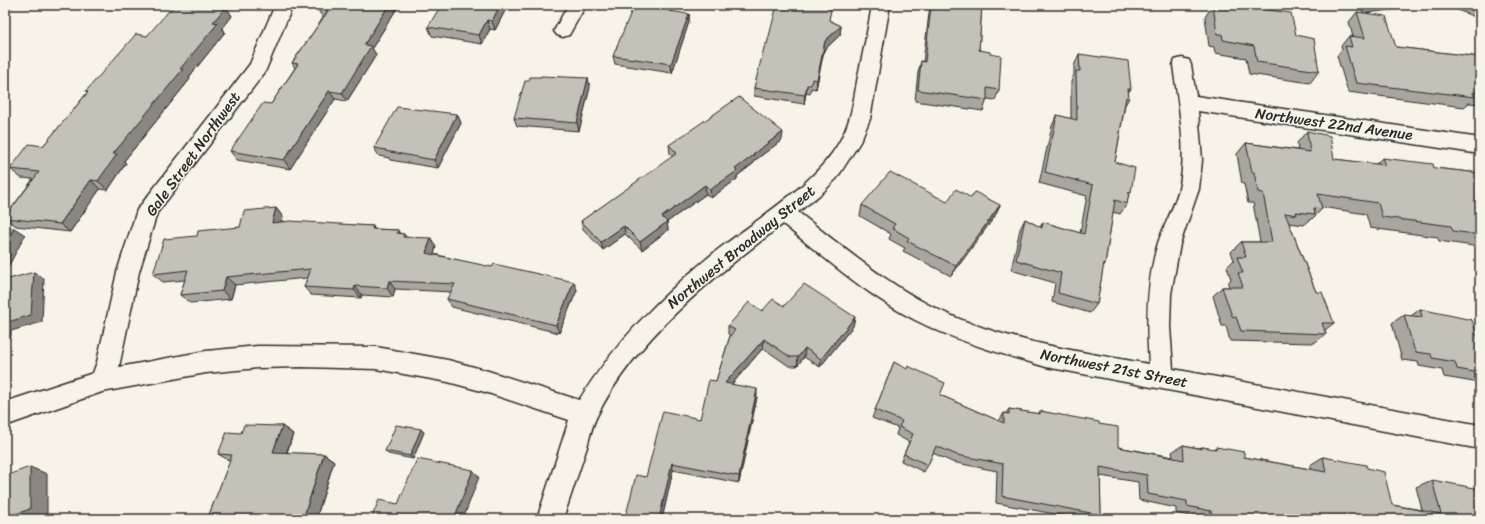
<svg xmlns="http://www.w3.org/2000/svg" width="1485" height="524" viewBox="0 0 1485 524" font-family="Sriracha,sans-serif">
<rect width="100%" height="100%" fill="#f7f3e8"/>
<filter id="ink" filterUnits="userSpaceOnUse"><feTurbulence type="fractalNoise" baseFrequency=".025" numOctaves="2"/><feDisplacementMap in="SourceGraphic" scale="8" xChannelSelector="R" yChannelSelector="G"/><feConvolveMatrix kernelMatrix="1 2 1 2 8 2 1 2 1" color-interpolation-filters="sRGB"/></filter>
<g filter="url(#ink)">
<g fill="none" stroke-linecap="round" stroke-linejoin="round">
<defs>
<g id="minor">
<path d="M275 5H293L265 72 157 213 139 272 119 367 206 351 258 346 376 347 448 360 485 370 579 400C615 343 658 299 710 256 751 222 819 184 842 137 852 118 854 97 858 76 863 53 868 29 872 5H890L870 119 860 142 837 178 822 193 798 212C840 245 882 280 929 305 997 340 1075 351 1149 364 1146 324 1146 282 1158 243 1164 225 1174 208 1179 189 1188 149 1178 105 1173 65L1175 60 1182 58 1189 60 1191 65 1196 96 1480 138V154L1198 111 1202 160 1199 189 1180 244 1171 294 1170 327 1173 369 1480 425V449L1046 367C1002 354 956 341 915 320 866 295 825 258 783 224 714 277 637 336 597 416 592 426 590 436 587 447 579 471 571 495 563 519H537L569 420 485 392 448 382 376 369 302 367 258 368 206 373 102 392 5 426V402L93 373 97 362 117 272 137 210 250 64Z"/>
<polygon points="568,5 586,5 569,35 563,37 557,35 554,31"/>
</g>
</defs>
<use href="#minor" stroke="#2b2b2b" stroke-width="3"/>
<use href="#minor" fill="#f7f3e8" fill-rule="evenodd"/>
</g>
<g fill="#a9a69f" stroke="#2b2b2b">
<polygon points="321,5 399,5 372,48 376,55 347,101 335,99 290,169 237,160 230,151 271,104 295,68 292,63 323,18 318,10"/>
<polygon points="508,5 495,30 490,29 482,44 432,36 428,27"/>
<polygon points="930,5 982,5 979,50 990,54 999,90 995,100 987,99 983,111 915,101 918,72 921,61 923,62"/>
<polygon points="1213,5 1222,6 1223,5 1231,5 1296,35 1319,71 1310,83 1249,74 1246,58 1215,53 1214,47 1209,46 1205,17"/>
<polygon points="1358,5 1410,5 1407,8 1366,13 1396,47 1480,57 1480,104 1469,103 1464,107 1348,92 1337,56 1342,49 1341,46 1349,36 1353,37 1349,22 1357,12 1364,13"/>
<polygon points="1445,5 1480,5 1480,19"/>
<polygon points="226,7 232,16 222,29 225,32 189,77 190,79 124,161 126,163 108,190 100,189 70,232 16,226 5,218 5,217 33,179 21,178 10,169 43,146 87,93 86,91 147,36"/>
<polygon points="689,14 689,22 672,73 615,64 613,56"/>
<polygon points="829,20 841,26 840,35 824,50 816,89 811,88 810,94 806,93 804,104 754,96 754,88 767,44"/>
<polygon points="1079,54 1131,89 1128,93 1129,98 1125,105 1115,162 1131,192 1128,197 1127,204 1120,214 1113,212 1105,264 1103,267 1097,304 1090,313 1052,302 1055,283 1011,270 1020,229 1025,219 1040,227 1043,222 1080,233 1087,196 1039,183 1052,126 1057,115 1071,119 1071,82 1074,75 1074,66"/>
<polygon points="590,87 579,131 517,126 514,118"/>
<polygon points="457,114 461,123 438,168 390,160 389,158 379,156 374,148"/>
<polygon points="1307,131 1334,159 1376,164 1382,158 1434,168 1480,173 1480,247 1439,241 1437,237 1370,228 1366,214 1321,207 1322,209 1311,220 1310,220 1304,225 1289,223 1316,292 1334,323 1325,330 1326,334 1314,343 1230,341 1226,326 1222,326 1213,296 1222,287 1229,287 1228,283 1231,279 1227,267 1234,260 1231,252 1241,242 1260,242 1253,203 1248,203 1244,184 1242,184 1237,154 1246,143 1298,150 1297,143"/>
<polygon points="782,140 754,161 754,163 737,176 737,179 711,198 706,194 667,222 668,230 642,250 625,234 603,250 583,229 581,221 673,157 670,154 669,145"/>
<polygon points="947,202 995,216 951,276 903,251 905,248 889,239 891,234 860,216 862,205"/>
<polygon points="276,208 283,217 282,222 373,226 374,229 398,230 400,234 404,234 406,237 436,247 434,254 577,290 559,333 452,307 447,299 451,292 395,289 393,297 362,295 361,298 311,295 304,287 307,278 235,285 231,299 190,303 180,295 185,280 163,282 153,274 197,236 240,227"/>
<polygon points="784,306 855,317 853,326 820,367 804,357 797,366 789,366 763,348 732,384 757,397 739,483 673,470 662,519 628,519 626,515 646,477 700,419 716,381 730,336 728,334 728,326 762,311"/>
<polygon points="1420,309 1478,339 1480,339 1480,383 1444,377 1442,370 1419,366 1418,362 1402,360 1392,323 1404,315 1411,316"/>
<polygon points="894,362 940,395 999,421 1004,413 1005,414 1009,409 1038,414 1040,411 1099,424 1118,447 1173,457 1172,452 1183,445 1199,448 1202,447 1213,449 1216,447 1244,457 1310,469 1310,465 1323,457 1367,468 1392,505 1422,510 1416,487 1432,480 1480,519 1200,519 1200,518 1176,513 1176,508 1139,500 1138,482 1100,476 1101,515 1096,519 1081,519 996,503 997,471 952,462 933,453 928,465 924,472 901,461 909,442 896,435 898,428 872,418"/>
<polygon points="282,426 293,434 287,453 324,454 334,461 316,519 217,519 209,515 230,461 218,454 241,433"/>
<polygon points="421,429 424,432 413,459 388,454 385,451"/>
</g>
<g fill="#898782" stroke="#2b2b2b">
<polygon points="214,5 228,5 226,7 232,16 222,29 225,32 189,77 190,79 124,161 126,163 108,190 98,181 113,154 213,22"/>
<polygon points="389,5 399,5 372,48 376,55 347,101 342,93 364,45"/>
<polygon points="500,5 508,5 495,30 492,21"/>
<polygon points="671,5 675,5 670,20 669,11"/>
<polygon points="689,14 689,22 672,73 671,64"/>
<polygon points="487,20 490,29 482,44 479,35"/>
<polygon points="841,26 840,35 824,50 816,89 817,80 825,41"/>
<polygon points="588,78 590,87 579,131 577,123"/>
<polygon points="807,85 806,93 804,104 805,95"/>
<polygon points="329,91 335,99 290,169 284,160"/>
<polygon points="457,114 461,123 438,168 434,160"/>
<polygon points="783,132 782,140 754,161 754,163 737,176 737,179 711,198 710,190 753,154"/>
<polygon points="91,180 100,189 70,232 60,224"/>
<polygon points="705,185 706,194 663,225 662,217"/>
<polygon points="1000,205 995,216 951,276 956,266"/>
<polygon points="276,208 283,217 280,232 272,223"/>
<polygon points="667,222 668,230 642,250 640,242"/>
<polygon points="624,226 625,234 603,250 601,242"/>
<polygon points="14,228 25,235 5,273 5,246"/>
<polygon points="431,238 436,247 432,261 426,253"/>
<polygon points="34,272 44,279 42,322 11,331 11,337 5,339 5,323"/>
<polygon points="226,277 235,285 231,299 222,291"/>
<polygon points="389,281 395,289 393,297 387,288"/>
<polygon points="574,282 577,290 559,333 556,325"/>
<polygon points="355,286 362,295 361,298 354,290"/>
<polygon points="855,317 853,326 820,367 821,359"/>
<polygon points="764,339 763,348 726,391 725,383"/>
<polygon points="805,348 804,357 797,366 798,357"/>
<polygon points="757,389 757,397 739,483 739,476"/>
<polygon points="282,426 293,434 284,459 273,452"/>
<polygon points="421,429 424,432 413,459 410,456"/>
<polygon points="324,454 334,461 316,519 303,519"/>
<polygon points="672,463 673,470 662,519 659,519"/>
<polygon points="30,467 47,474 47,515 37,519 5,519"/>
<polygon points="473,470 479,477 463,519 454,519"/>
</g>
<g fill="#c4c1b9" stroke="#2b2b2b">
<polygon points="174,5 216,5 226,7 213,22 218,23 180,69 183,69 113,154 117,154 98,181 91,180 60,224 5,218 5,217 39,172 10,169 29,144 43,146 88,92 86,91 136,34 147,36"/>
<polygon points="321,5 389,5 364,45 371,46 342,93 329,91 284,160 230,151 263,103 271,104 298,64 292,63 328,11 318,10"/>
<polygon points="441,5 500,5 492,21 487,20 479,35 428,27"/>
<polygon points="634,5 671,5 669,11 689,14 671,64 613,56"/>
<polygon points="777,5 832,5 829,20 841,26 825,41 817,80 812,79 811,85 807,85 805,95 754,88 765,44 767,44"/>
<polygon points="931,5 982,5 979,50 990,52 990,54 1001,56 999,90 987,88 987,100 918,90 921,61 925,62"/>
<polygon points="1213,5 1224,7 1224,5 1231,5 1291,13 1296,35 1314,39 1319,71 1257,62 1254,46 1223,40 1222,34 1217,34"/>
<polygon points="1357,12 1386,16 1396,47 1480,57 1480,93 1472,92 1475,97 1356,83 1345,46 1352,47 1349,36 1365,38"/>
<polygon points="1079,54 1128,61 1131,89 1128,89 1129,98 1126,97 1115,162 1135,168 1131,192 1129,192 1127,204 1115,200 1105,264 1104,263 1097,304 1058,293 1061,273 1016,260 1025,219 1042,228 1043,222 1084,234 1093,185 1045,172 1057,115 1077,120 1076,71 1080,71"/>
<polygon points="541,76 588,78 577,123 514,118 525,81 529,81 530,77 541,77"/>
<polygon points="739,97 783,132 753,154 754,155 735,169 737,171 710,190 705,185 662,217 667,222 640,242 624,226 601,242 581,221 677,153 669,145"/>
<polygon points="397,107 457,114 434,160 385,151 386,150 374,148"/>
<polygon points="1307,131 1330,136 1334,159 1385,165 1382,158 1433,164 1434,168 1480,173 1480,235 1453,231 1451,226 1382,217 1378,203 1318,194 1322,209 1314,208 1315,214 1296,212 1297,215 1285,213 1316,292 1322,292 1334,323 1322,323 1326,334 1241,331 1236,317 1232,316 1222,287 1243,287 1238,273 1243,273 1237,257 1246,257 1241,242 1272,242 1263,193 1258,192 1254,172 1252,172 1246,143 1310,152"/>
<polygon points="890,172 947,202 956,189 971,198 975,192 1000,205 956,266 907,241 909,238 892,228 895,224 862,205"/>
<polygon points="276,208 272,223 290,221 373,226 372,229 398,230 397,233 404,234 403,237 431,238 426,253 492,267 494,264 574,282 556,325 447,299 455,284 389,281 387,288 355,286 354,290 304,287 311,269 226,277 222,291 180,295 188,270 153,274 164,239 197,236 198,231 240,227 244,211"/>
<polygon points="5,228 14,228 5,246"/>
<polygon points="34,272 31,315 5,323 5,280"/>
<polygon points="804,284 855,317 821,359 805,348 798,357 790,357 764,339 725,383 757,389 739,476 672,463 659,519 629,519 630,515 626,515 636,475 646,477 663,411 700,419 709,380 716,381 730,336 735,330 728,326 749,302 762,311 773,299 784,306"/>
<polygon points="1420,309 1472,320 1478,339 1480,339 1480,373 1457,369 1455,362 1432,358 1431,354 1415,352 1404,315 1422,317"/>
<polygon points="894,362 907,369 908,366 945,383 940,395 1004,423 1004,413 1009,414 1009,409 1040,414 1040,411 1099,422 1099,424 1118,427 1118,447 1184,460 1183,445 1202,449 1202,447 1216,449 1216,447 1244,452 1244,457 1326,472 1323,457 1366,465 1367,468 1384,472 1392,505 1441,514 1432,480 1480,489 1480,519 1255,519 1252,518 1252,519 1212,519 1211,511 1187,506 1187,501 1148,494 1147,475 1100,467 1101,515 1002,496 1003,464 957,455 936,446 928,465 904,454 913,434 899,427 902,421 875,410"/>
<polygon points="244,425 282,426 273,452 324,454 303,519 256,519 256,517 209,515 232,455 218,454 227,432 241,433"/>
<polygon points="396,425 421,429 410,456 385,451"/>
<polygon points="417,459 473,470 454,519 371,519 379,500 398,504"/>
<polygon points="30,467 30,509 5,518 5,476"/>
</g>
</g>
<g text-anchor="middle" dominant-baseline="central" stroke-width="3" stroke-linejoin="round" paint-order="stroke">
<g font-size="15" fill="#2b2b2b" stroke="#f7f3e8">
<text transform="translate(1334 124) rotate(8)">Northwest 22nd Avenue</text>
<text transform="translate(193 154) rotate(-54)">Gale Street Northwest</text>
<text transform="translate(741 247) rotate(-39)">Northwest Broadway Street</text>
<text transform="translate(1114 368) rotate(11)">Northwest 21st Street</text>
</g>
</g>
<rect width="1485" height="524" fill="none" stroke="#f7f3e8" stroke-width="20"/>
<rect x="10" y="10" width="1465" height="504" fill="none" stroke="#2b2b2b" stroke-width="1.5" filter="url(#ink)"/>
</svg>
